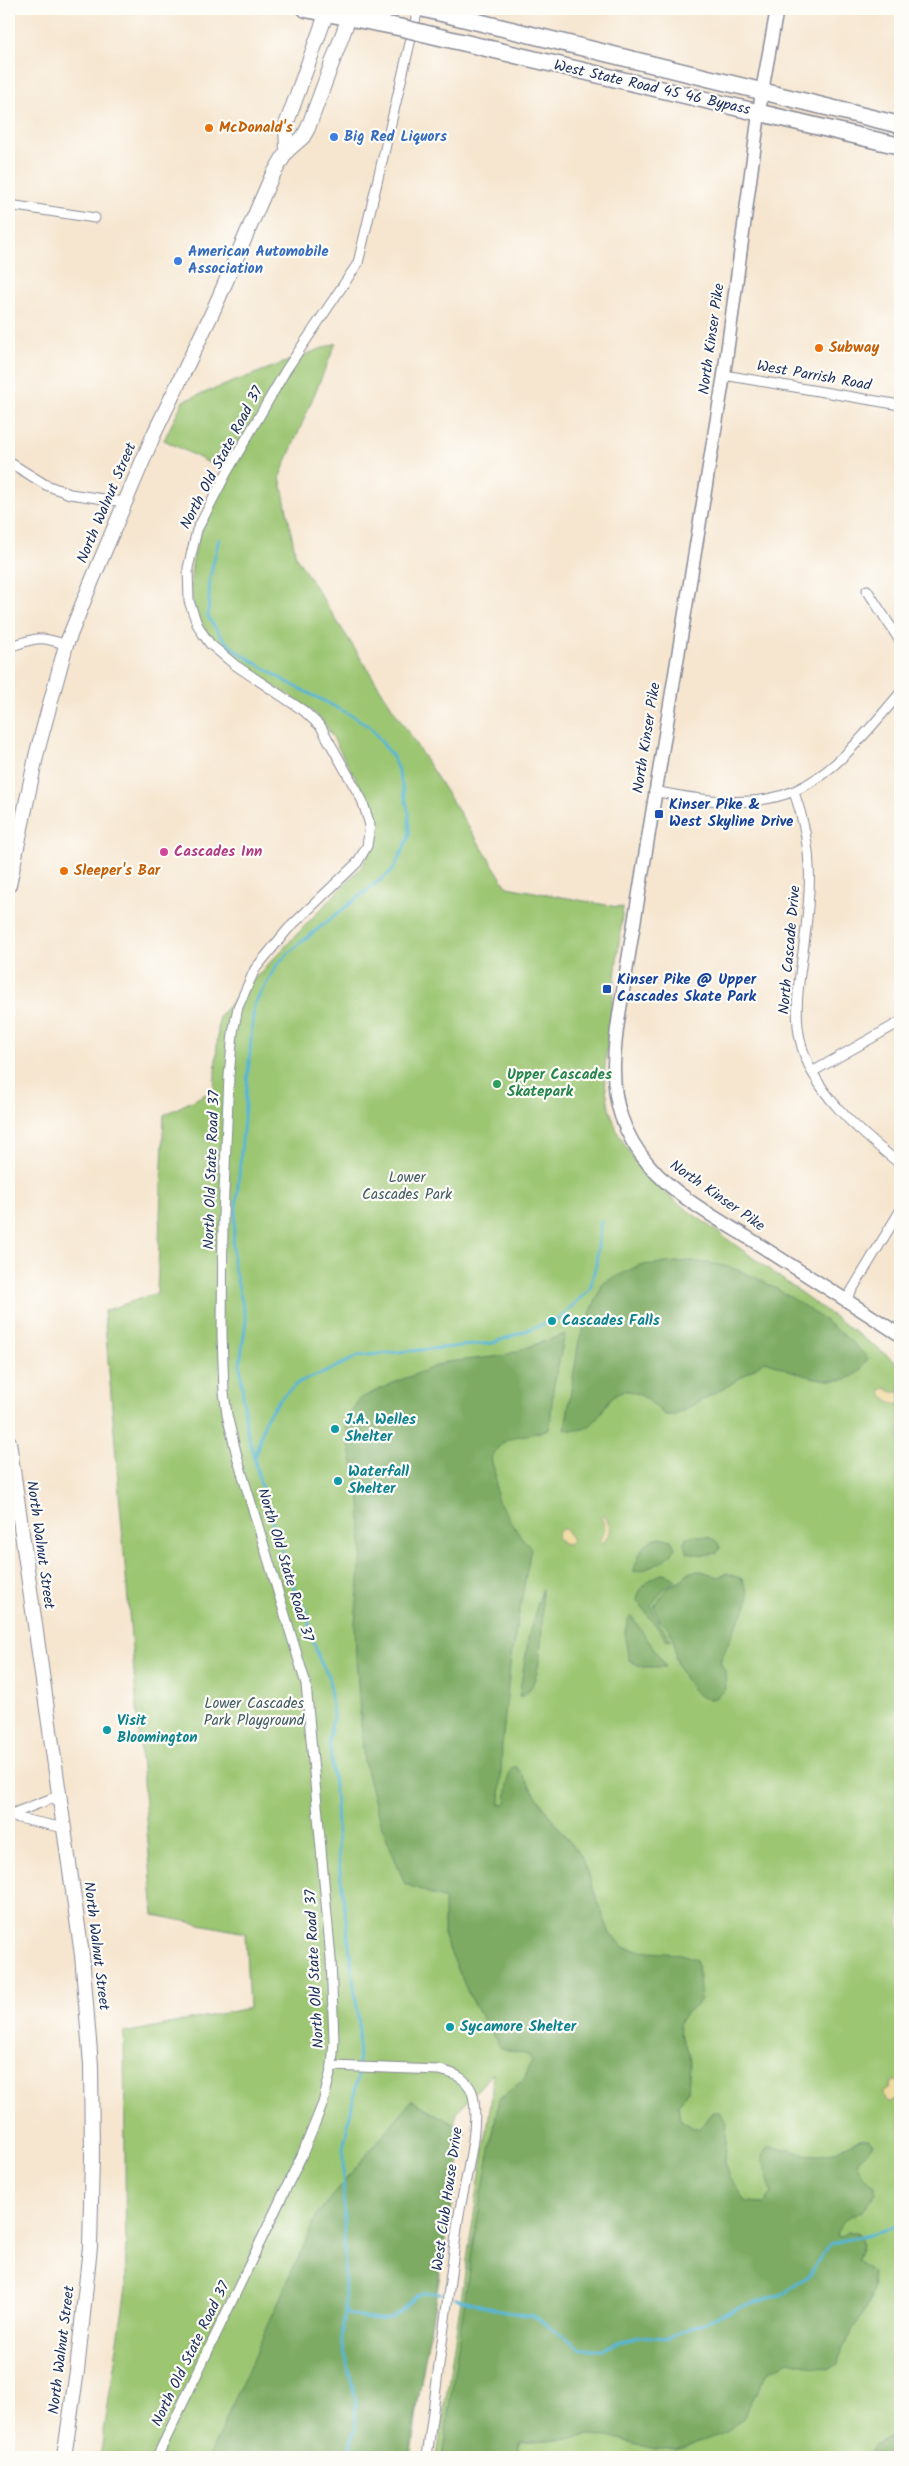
<svg xmlns="http://www.w3.org/2000/svg" width="909" height="2466" viewBox="0 0 909 2466" font-family="Kalam,sans-serif">
<rect width="100%" height="100%" fill="#fdfcf7"/>
<filter id="ink" filterUnits="userSpaceOnUse"><feTurbulence type="fractalNoise" baseFrequency=".02" numOctaves="2"/><feDisplacementMap in="SourceGraphic" scale="10" xChannelSelector="R" yChannelSelector="G"/><feConvolveMatrix kernelMatrix="1 2 1 2 8 2 1 2 1" color-interpolation-filters="sRGB"/></filter>
<filter id="wash" filterUnits="userSpaceOnUse"><feTurbulence type="fractalNoise" baseFrequency=".0096" numOctaves="4" result="noise"/><feDisplacementMap in="SourceGraphic" scale="20" xChannelSelector="R" yChannelSelector="G"/><feGaussianBlur stdDeviation="1.12" result="paint"/><feColorMatrix in="noise" values="0 0 0 0 0 0 0 0 0 0 0 0 0 0 0 0 0 1.4 0 .05"/><feComposite in="paint" operator="in"/></filter>
<g filter="url(#wash)">
<rect width="100%" height="100%" fill="#f6e6d0"/>
<path fill="#9cc672" stroke="#5c7a68" d="M336 343 280 476 296 557 507 887 623 908 604 1075 609 1108 618 1133 632 1156 652 1180 675 1201 900 1365V2457H437L491 2103 493 2073 456 2113 411 2457H100L126 2288 124 2033 249 2008 245 1933 154 1915 104 1311 157 1293 164 1115 214 1090 219 1016 362 866C389 825 363 792 342 755 335 741 326 722 313 712 272 680 206 657 193 602 183 556 210 513 227 472L164 440 183 401Z"/>
<g fill="#7dab64" stroke="#4c6d61">
<path d="M690 1261C702 1263 716 1263 728 1267 766 1276 842 1329 868 1358 865 1363 861 1370 856 1374 836 1391 787 1369 765 1361L731 1384 675 1415H665C655 1407 643 1393 629 1391 600 1387 606 1439 565 1429L579 1340 603 1283 640 1265Z"/>
<path d="M565 1334 553 1389 550 1428C524 1441 506 1428 491 1459L495 1472 497 1499 518 1533 531 1548 511 1657 502 1746 500 1805 506 1803 509 1773 513 1767H517L547 1812 581 1856 610 1934 626 1948 649 1952 681 1954 695 1959 698 1966 701 2000 685 2014 679 2024 680 2034 689 2053 690 2065 688 2091 678 2105 680 2119 693 2128 701 2127 712 2112H719L727 2122 725 2164 729 2178 746 2202 764 2203 772 2193C769 2179 757 2158 767 2147 784 2146 804 2156 821 2155 838 2154 852 2138 869 2139L873 2144C868 2153 851 2161 860 2172 864 2178 871 2180 875 2186L876 2193 861 2212 844 2220 836 2235 841 2237 847 2233H858C865 2243 861 2248 857 2259L872 2272 874 2287 869 2303 838 2357 837 2364 828 2370 789 2361 769 2371 741 2420 728 2431 708 2439 675 2449H654L609 2436 590 2435 569 2439 521 2443 517 2453V2457H442L472 2248 499 2099 524 2079 532 2061 528 2055 501 2048 472 2002 444 1937V1899L405 1884 379 1819 364 1762 356 1660 355 1621 362 1551 360 1501 345 1422 359 1399 391 1384 446 1362 503 1356Z"/>
<path d="M694 1535C705 1537 717 1536 720 1548L717 1553 703 1555 687 1552 685 1542 687 1537Z"/>
<path d="M661 1537 671 1540 675 1548C668 1563 648 1569 633 1572 640 1555 641 1541 661 1537Z"/>
<path d="M702 1571 718 1577 727 1573 742 1579C754 1602 746 1606 736 1626 730 1638 725 1650 720 1662L725 1671 726 1689C704 1716 685 1682 677 1662 673 1652 676 1641 670 1631 668 1627 663 1624 660 1620 657 1616 655 1610 654 1606L670 1586 683 1580 688 1572Z"/>
<path d="M665 1573 676 1580 664 1589 651 1605 655 1617 671 1640H667L637 1601C639 1585 650 1578 665 1573Z"/>
<path d="M542 1589C542 1612 546 1692 519 1697L529 1634Z"/>
<path d="M631 1615 666 1667H642L629 1660C626 1645 622 1628 631 1615Z"/>
<polygon points="412,2100 465,2131 408,2457 209,2457 318,2213"/>
<polygon points="889,2438 895,2441 898,2445 897,2457 867,2457 874,2446"/>
</g>
<g fill="#eeda9e" stroke="#84847e">
<polygon points="886,1388 892,1392 900,1392 900,1404 893,1404 882,1395 881,1390"/>
<polygon points="604,1514 611,1530 603,1544 600,1540 605,1529 601,1516"/>
<polygon points="563,1529 567,1530 572,1541 568,1545 563,1544 557,1537 558,1532"/>
<path d="M897 2081 900 2085C900 2092 898 2102 888 2102L885 2098 884 2092 889 2089 892 2082Z"/>
</g>
<g fill="none" stroke-linecap="round" stroke-linejoin="round">
<g stroke="#57b6d5" stroke-width="3">
<polyline points="219,539 210,577 208,617 220,635 235,650 285,681 353,716 371,728 393,757 399,774 409,813 409,837 393,870 300,943 278,963 254,1005 233,1243 233,1263 246,1320 240,1364 246,1426 264,1497 296,1593 308,1615 312,1637 320,1661 329,1677 333,1716 329,1740 336,1803 338,1854 359,2025 358,2076 343,2149 345,2313 341,2337 356,2402 355,2429 347,2457"/>
<polyline points="255,1456 266,1418 280,1399 299,1382 326,1372 358,1356 493,1343 560,1318 590,1289 596,1264 601,1221"/>
<polyline points="456,2298 500,2311 533,2316 582,2349 602,2349 638,2336 667,2338 746,2305 783,2294 808,2276 830,2244 900,2226"/>
<path d="M345 2313C358 2317 375 2322 388 2318 412 2312 406 2287 440 2294"/>
</g>
</g>
</g>
<g filter="url(#ink)">
<g fill="none" stroke-linecap="round" stroke-linejoin="round">
<defs>
<g id="street">
<polyline points="9,205 95,218"/>
<polyline points="724,375 900,405"/>
<polyline points="9,462 46,485 70,494 124,502"/>
<polyline points="867,590 900,641"/>
<path d="M9 647C35 638 40 635 66 645"/>
<path d="M654 791C788 819 817 793 900 693"/>
<path d="M794 792C815 851 811 891 803 952 799 981 794 1011 800 1039 811 1092 860 1132 900 1164"/>
<polyline points="812,1072 900,1022"/>
<polyline points="846,1300 900,1211"/>
<polyline points="9,1815 58,1796"/>
<polyline points="9,1816 64,1828"/>
<path d="M332 2066 439 2070C453 2073 466 2077 472 2092 482 2122 463 2188 458 2220 447 2299 437 2378 427 2457"/>
<polyline points="157,2457 302,2155 323,2103 332,2066 334,2041 331,1959 306,1684 238,1460 227,1415 224,1392 222,1334 223,1215 229,1076 233,1033 238,1007 255,969 288,929 357,863 367,846 370,825 362,800 321,727 304,711 235,665 210,644 203,634 197,624 189,601 188,568 197,530 227,472 286,370 358,263 418,9"/>
</g>
<path id="secondary" d="M777 9 762 91 724 375 619 1015C614 1048 610 1083 621 1116 627 1134 637 1151 649 1165 674 1195 714 1217 747 1237 798 1270 850 1302 900 1335"/>
<g id="primary">
<polyline points="287,151 286,125 328,9"/>
<polyline points="9,885 37,752 66,645 91,583 154,434 213,311 271,178 287,151 303,137 308,128 352,9"/>
<polyline points="9,1442 82,1955 91,2065 92,2155 90,2247 77,2371 64,2457"/>
</g>
<g id="highway">
<polyline points="306,9 403,28"/>
<polyline points="425,9 900,125"/>
<polyline points="423,33 900,146"/>
</g>
</defs>
<use href="#street" stroke="#888a97" stroke-width="11"/>
<use href="#secondary" stroke="#888a97" stroke-width="15"/>
<use href="#primary" stroke="#888a97" stroke-width="16"/>
<use href="#highway" stroke="#888a97" stroke-width="19"/>
<use href="#street" stroke="#fff" stroke-width="9"/>
<use href="#secondary" stroke="#fff" stroke-width="12"/>
<use href="#primary" stroke="#fff" stroke-width="14"/>
<use href="#highway" stroke="#fff" stroke-width="16"/>
<defs>
<polyline id="highway-bridge" points="403,28 423,33"/>
</defs>
<use href="#highway-bridge" stroke="#888a97" stroke-width="19" stroke-linecap="butt"/>
<use href="#highway-bridge" stroke="#fff" stroke-width="16"/>
</g>
</g>
<g fill="#e8710a" stroke="#fdfcf7" stroke-width="2">
<circle cx="209" cy="128" r="5"/>
<circle cx="819" cy="348" r="5"/>
<circle cx="64" cy="871" r="5"/>
</g>
<g fill="#3f7fe0" stroke="#fdfcf7" stroke-width="2">
<circle cx="334" cy="137" r="5"/>
<circle cx="178" cy="261" r="5"/>
</g>
<g fill="#1a4fb4" stroke="#fdfcf7" stroke-width="2">
<rect x="654" y="809" width="10" height="10" rx="2.5"/>
<rect x="602" y="984" width="10" height="10" rx="2.5"/>
</g>
<circle fill="#d1479c" stroke="#fdfcf7" stroke-width="2" cx="164" cy="852" r="5"/>
<circle fill="#2e9e5b" stroke="#fdfcf7" stroke-width="2" cx="497" cy="1084" r="5"/>
<g fill="#0f9aa8" stroke="#fdfcf7" stroke-width="2">
<circle cx="552" cy="1321" r="5"/>
<circle cx="335" cy="1429" r="5"/>
<circle cx="338" cy="1481" r="5"/>
<circle cx="107" cy="1730" r="5"/>
<circle cx="450" cy="2027" r="5"/>
</g>
<g text-anchor="middle" dominant-baseline="central" stroke-width="4.5" stroke-linejoin="round" paint-order="stroke">
<g font-size="15" fill="#1b2f5e" stroke="#fdfcf7">
<text transform="translate(652 88) rotate(13)">West State Road 45 46 Bypass</text>
<text transform="translate(712 339) rotate(-82)">North Kinser Pike</text>
<text transform="translate(814 376) rotate(10)">West Parrish Road</text>
<text transform="translate(222 458) rotate(-62)">North Old State Road 37</text>
<text transform="translate(107 503) rotate(-67)">North Walnut Street</text>
<text transform="translate(647 738) rotate(-81)">North Kinser Pike</text>
<text transform="translate(790 950) rotate(-85)">North Cascade Drive</text>
<text transform="translate(212 1170) rotate(-88)">North Old State Road 37</text>
<text transform="translate(717 1196) rotate(35)">North Kinser Pike</text>
<text transform="translate(40 1545) rotate(82)">North Walnut Street</text>
<text transform="translate(285 1565) rotate(73)">North Old State Road 37</text>
<text transform="translate(96 1946) rotate(83)">North Walnut Street</text>
<text transform="translate(315 1969) rotate(-93)">North Old State Road 37</text>
<text transform="translate(448 2199) rotate(-82)">West Club House Drive</text>
<text transform="translate(62 2350) rotate(-83)">North Walnut Street</text>
<text transform="translate(191 2354) rotate(-64)">North Old State Road 37</text>
</g>
<g font-size="15" font-weight="bold" fill="#c56008" stroke="#fdfcf7" text-anchor="start">
<text x="219" y="128">McDonald's</text>
<text x="829" y="348">Subway</text>
<text x="74" y="871">Sleeper's Bar</text>
</g>
<g font-size="15" font-weight="bold" fill="#366cbe" stroke="#fdfcf7" text-anchor="start">
<text x="344" y="137">Big Red Liquors</text>
<text x="188" y="252">American Automobile<tspan x="188" dy="17">Association</tspan></text>
</g>
<g font-size="15" font-weight="bold" fill="#164399" stroke="#fdfcf7" text-anchor="start">
<text x="669" y="805">Kinser Pike &amp;<tspan x="669" dy="17">West Skyline Drive</tspan></text>
<text x="617" y="980">Kinser Pike @ Upper<tspan x="617" dy="17">Cascades Skate Park</tspan></text>
</g>
<g font-size="15" font-weight="bold" fill="#b23c85" stroke="#fdfcf7" text-anchor="start">
<text x="174" y="852">Cascades Inn</text>
</g>
<g font-size="15" font-weight="bold" fill="#27864d" stroke="#fdfcf7" text-anchor="start">
<text x="507" y="1075">Upper Cascades<tspan x="507" dy="17">Skatepark</tspan></text>
</g>
<g font-size="15" fill="#425c64" stroke="#fdfcf7">
<text x="407" y="1178">Lower<tspan x="407" dy="17">Cascades Park</tspan></text>
<text x="254" y="1704">Lower Cascades<tspan x="254" dy="17">Park Playground</tspan></text>
</g>
<g font-size="15" font-weight="bold" fill="#0d838f" stroke="#fdfcf7" text-anchor="start">
<text x="562" y="1321">Cascades Falls</text>
<text x="345" y="1420">J.A. Welles<tspan x="345" dy="17">Shelter</tspan></text>
<text x="348" y="1472">Waterfall<tspan x="348" dy="17">Shelter</tspan></text>
<text x="117" y="1721">Visit<tspan x="117" dy="17">Bloomington</tspan></text>
<text x="460" y="2027">Sycamore Shelter</text>
</g>
</g>
<rect width="909" height="2466" fill="none" stroke="#fdfcf7" stroke-width="30"/>
</svg>
